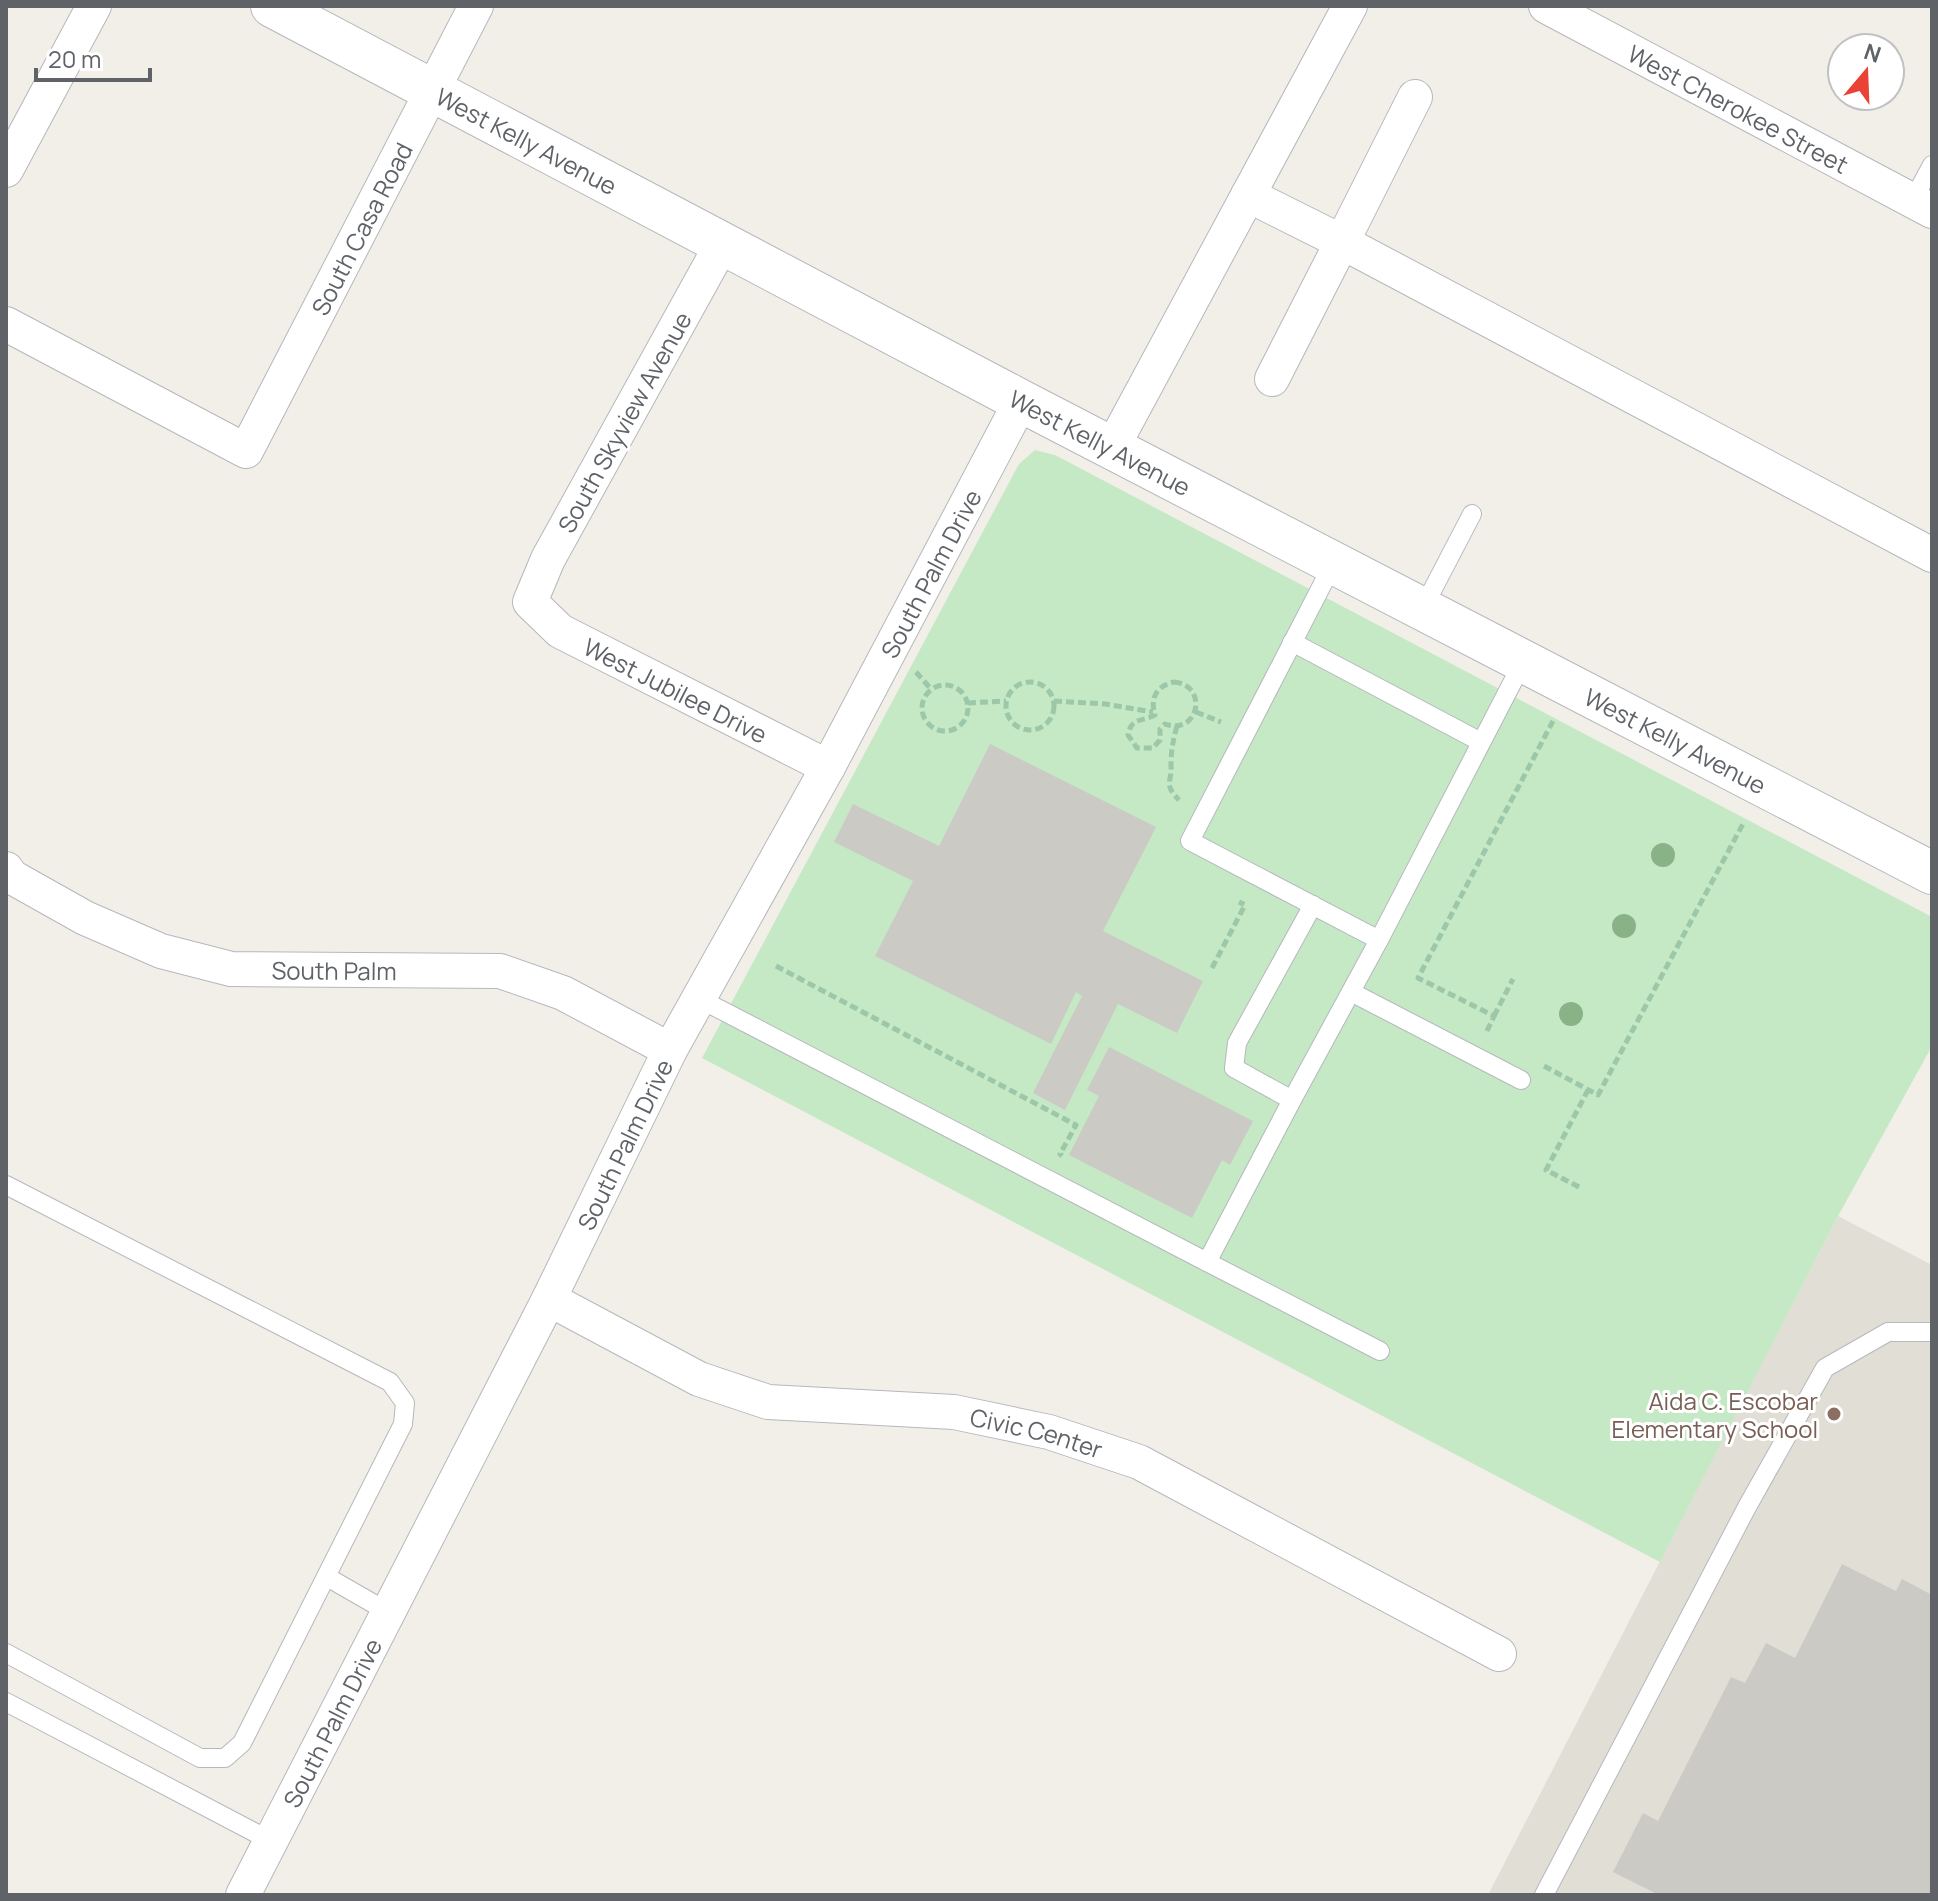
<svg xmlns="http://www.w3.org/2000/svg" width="1938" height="1901" viewBox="0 0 1938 1901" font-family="Manrope,sans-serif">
<rect width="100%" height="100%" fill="#f1efe8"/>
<polygon fill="#e1ded6" points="1838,1216 1932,1265 1932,1895 1488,1895"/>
<polygon fill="#c5e8c5" points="1035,450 1055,455 1932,917 1932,1046 1838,1216 1660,1562 702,1058 1019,464"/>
<g fill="#cccac5">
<polygon points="990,744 1156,827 1103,931 1203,981 1177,1033 1118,1004 1065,1110 1033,1093 1082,996 1076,992 1051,1044 875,956 913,881 834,842 853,804 939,846"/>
<polygon points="1109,1047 1253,1121 1230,1165 1222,1160 1192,1218 1069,1155 1099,1096 1087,1090"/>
<polygon points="1842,1564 1896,1591 1902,1579 1932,1595 1932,1895 1659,1895 1613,1872 1643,1813 1658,1821 1731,1677 1745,1683 1766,1643 1795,1658"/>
</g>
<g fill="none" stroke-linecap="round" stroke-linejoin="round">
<defs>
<g id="service">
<polyline points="1913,200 1932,165"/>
<polyline points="1334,562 1190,841 1379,940 1524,660"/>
<polyline points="1423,608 1472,514"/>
<polyline points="1292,642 1481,742"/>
<polyline points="1313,905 1237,1043 1234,1068 1292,1100 1379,940"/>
<polyline points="1351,992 1521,1080"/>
<polyline points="698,998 1207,1262 1292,1100"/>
<polyline points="6,1185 390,1382 405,1403 403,1424 242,1743 225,1758 200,1758 6,1653"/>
<polyline points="1207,1262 1380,1351"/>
<polyline points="327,1577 388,1612"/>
<polyline points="6,1702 271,1841"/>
<polyline points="1544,1895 1747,1507 1825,1368 1888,1332 1932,1332"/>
</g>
<g id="minor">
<path id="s1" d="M1546 6 1932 211"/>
<polyline points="6,170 94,6"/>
<polyline points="1248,195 1342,242 1415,97"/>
<path id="s2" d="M722 244 548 559 530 602 560 631 828 767"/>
<path id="s3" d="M6 324 246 451 476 6"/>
<polyline points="1272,379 1342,242 1932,555"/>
<polyline points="1113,446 1350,6"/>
<path id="s4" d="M6 869 12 877 85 918 161 951 231 969 500 971 563 993 670 1050"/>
<path id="s5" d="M549 1299 699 1379 768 1402 954 1412 1049 1432 1139 1462 1499 1654"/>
<path id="s6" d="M243 1895 549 1299 670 1050 828 767 1021 401"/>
</g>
<g id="tertiary">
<path id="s7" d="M272 6 1021 401 1932 873"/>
</g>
</defs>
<use href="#service" stroke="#b5b8bc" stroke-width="20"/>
<use href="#minor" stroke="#b5b8bc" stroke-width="36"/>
<use href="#tertiary" stroke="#b5b8bc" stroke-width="44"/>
<g stroke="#9cc7a9" stroke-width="5" stroke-dasharray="8 4" stroke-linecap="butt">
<polyline points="916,672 931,689"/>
<path d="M1174 682C1209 685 1199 736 1165 724L1160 729V740L1153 748H1137L1128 735C1131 717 1142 722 1155 715 1150 698 1156 686 1174 682Z"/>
<circle cx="1030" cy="706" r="24"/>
<circle cx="945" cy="708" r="23"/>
<polyline points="1054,701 1105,704 1153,712"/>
<polyline points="968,703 1006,701"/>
<polyline points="1196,712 1221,722"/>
<path d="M1177 726C1173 740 1171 751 1171 765 1172 784 1163 783 1179 800"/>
<polyline points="776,966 1076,1125 1060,1154 1062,1156"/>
<polyline points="1212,968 1245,905 1239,902"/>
<polyline points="1494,1016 1513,979"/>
<polyline points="1487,1031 1494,1016 1418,978 1553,721"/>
<polyline points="1544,1066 1598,1095 1744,822"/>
<polyline points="1579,1187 1546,1170 1588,1090"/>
</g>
<use href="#service" stroke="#fff" stroke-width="18"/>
<use href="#minor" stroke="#fff" stroke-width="34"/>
<use href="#tertiary" stroke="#fff" stroke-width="42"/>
</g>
<g fill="#89b387">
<circle cx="1663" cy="855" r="12"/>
<circle cx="1624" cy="926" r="12"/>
<circle cx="1571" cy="1014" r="12"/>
</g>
<circle fill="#8d6e63" stroke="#fff" stroke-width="3" cx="1834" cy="1414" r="8"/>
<g text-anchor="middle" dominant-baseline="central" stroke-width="6" stroke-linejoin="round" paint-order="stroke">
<g font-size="24" fill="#5f6368" stroke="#fff">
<text stroke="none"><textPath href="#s1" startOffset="218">West Cherokee Street</textPath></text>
<text stroke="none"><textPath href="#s7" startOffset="288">West Kelly Avenue</textPath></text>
<text stroke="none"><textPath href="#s3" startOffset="522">South Casa Road</textPath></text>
<text transform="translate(624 422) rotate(-61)">South Skyview Avenue</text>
<text stroke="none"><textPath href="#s7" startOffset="936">West Kelly Avenue</textPath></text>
<text stroke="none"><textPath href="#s6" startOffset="1490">South Palm Drive</textPath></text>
<text stroke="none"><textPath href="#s2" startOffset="578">West Jubilee Drive</textPath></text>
<text stroke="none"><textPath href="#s7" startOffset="1584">West Kelly Avenue</textPath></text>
<text stroke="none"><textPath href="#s4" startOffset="352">South Palm</textPath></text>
<text stroke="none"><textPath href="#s6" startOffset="842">South Palm Drive</textPath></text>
<text stroke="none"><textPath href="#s5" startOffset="514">Civic Center</textPath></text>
<text stroke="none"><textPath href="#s6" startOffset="194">South Palm Drive</textPath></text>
</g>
<g font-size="24" fill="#785e54" stroke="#fff" text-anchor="end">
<text x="1818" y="1400">Aida C. Escobar<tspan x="1818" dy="28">Elementary School</tspan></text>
</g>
</g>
<rect width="1938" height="1901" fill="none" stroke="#5f6368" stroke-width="16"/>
<g transform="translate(1866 72) rotate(19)"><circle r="38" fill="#ffffff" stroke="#bfc1c3" stroke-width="2"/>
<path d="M0-6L14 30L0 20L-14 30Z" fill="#ea4335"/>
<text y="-12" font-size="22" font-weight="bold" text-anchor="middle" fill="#5f6368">N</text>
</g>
<path d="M36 68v12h114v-12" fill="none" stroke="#5f6368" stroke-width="4"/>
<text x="48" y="68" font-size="24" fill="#5f6368" stroke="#ffffff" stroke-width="6" paint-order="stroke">20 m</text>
</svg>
